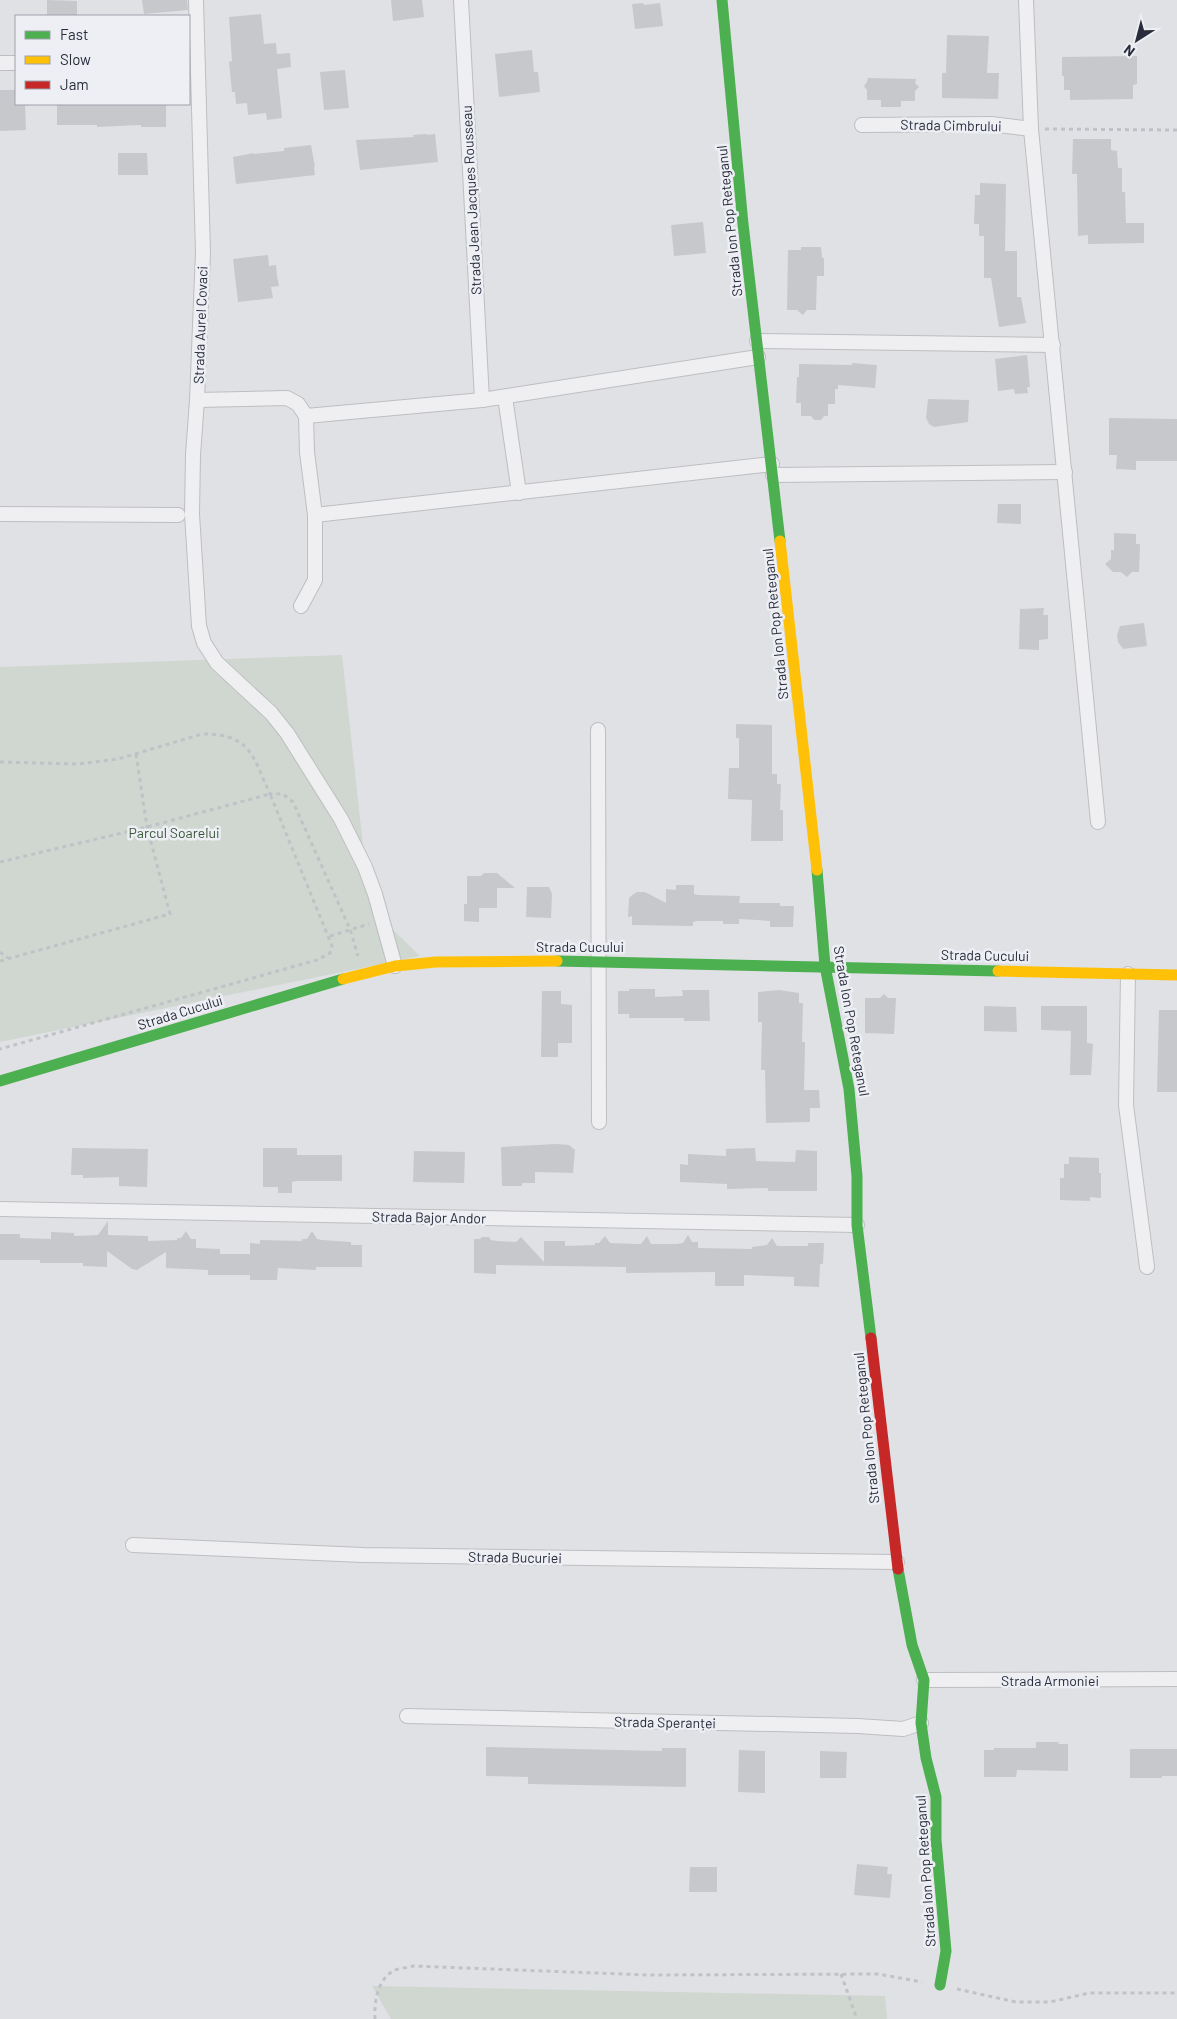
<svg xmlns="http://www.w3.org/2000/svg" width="1177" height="2019" viewBox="0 0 1177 2019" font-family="Barlow,sans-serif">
<rect width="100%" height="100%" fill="#e0e1e4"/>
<g fill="#cfd7d0">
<polygon points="342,655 366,873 386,923 420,956 0,1042 0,667"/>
<polygon points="372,1986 885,1996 887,2019 391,2019"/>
</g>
<g fill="#c7c8cc">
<polygon points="47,0 77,1 77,16 47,16"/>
<polygon points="142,0 187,0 188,10 144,14"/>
<polygon points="391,0 422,0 424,17 393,21"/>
<polygon points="643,3 644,5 660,3 663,26 635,29 632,4"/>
<polygon points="261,14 264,44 276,43 277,54 290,53 291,67 277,69 282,118 267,120 266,113 248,115 247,103 236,104 235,92 232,92 229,62 232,61 229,17"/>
<polygon points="947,35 989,36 987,73 999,73 998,99 942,98 942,73 946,73"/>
<polygon points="532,50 534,72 538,72 540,92 499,97 495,54"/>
<polygon points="1137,56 1137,84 1133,85 1133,99 1070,100 1070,90 1064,90 1064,76 1062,76 1062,57"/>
<polygon points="345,70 349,108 324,110 320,72"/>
<polygon points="868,78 916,79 915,83 919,87 915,91 915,101 901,101 901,107 881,107 881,100 867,100 867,90 864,86 867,82"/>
<polygon points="0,90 16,90 16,104 25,104 26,130 0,131"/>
<polygon points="57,104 166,104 166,127 141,127 141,125 97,127 97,125 57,125"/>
<polygon points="427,134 427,135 435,134 438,162 360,170 356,140 414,137 413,135"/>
<polygon points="1073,139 1111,139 1111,150 1117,151 1118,168 1122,168 1122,192 1125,192 1126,223 1144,223 1144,243 1088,244 1088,235 1078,236 1077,174 1072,174"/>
<polygon points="311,145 315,167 314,167 315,175 236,184 233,157 254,153 254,154 284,151 284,148"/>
<polygon points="118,153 147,153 148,175 118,175"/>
<polygon points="980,183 1006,184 1005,251 1017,251 1017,297 1021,297 1026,323 999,327 991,278 984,278 984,236 979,236 979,224 974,224 975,195 980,195"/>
<polygon points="703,222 706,253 674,256 671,225"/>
<polygon points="801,247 821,247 822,258 824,258 824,276 817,276 816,310 807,310 803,315 797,310 787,310 788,250 801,250"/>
<polygon points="268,255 269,266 276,265 277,276 279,286 271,287 273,298 238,302 233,259"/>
<polygon points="1027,355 1030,387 1027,387 1028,393 1015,394 1014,389 998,391 995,359"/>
<polygon points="852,363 877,365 875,388 838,385 838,389 835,389 835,404 828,404 828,416 824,416 821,420 814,420 811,416 801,416 801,403 796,403 797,377 799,377 799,364 852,365"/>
<polygon points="928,399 969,400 968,422 934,427 929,424 926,418"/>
<polygon points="1109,418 1177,419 1177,461 1136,461 1136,470 1116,469 1117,455 1109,455"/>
<polygon points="998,504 1021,504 1021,524 997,523"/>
<polygon points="1114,533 1136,534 1136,544 1140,544 1139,572 1132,572 1127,577 1121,572 1113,572 1105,564 1111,559 1111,550 1114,550"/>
<polygon points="1044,608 1043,615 1048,615 1048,639 1039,640 1039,650 1019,649 1020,609"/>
<polygon points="1144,623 1147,646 1123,649 1118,642 1117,635 1120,626"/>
<polygon points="736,724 772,725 772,774 777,774 777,784 781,784 780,810 783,810 783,841 751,841 752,800 728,799 729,768 739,768 739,738 736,738"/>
<polygon points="484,873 497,873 515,888 497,888 497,908 479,908 479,922 464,921 464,904 467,904 467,876 481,876"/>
<polygon points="676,885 694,885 694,894 698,895 740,896 739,903 780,903 780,906 794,906 793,927 770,927 770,921 757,920 739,919 739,924 723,924 723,921 697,921 693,922 693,926 632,925 632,916 628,917 629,898 631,896 637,892 645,892 666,903 666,889 676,890"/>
<polygon points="527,887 549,887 552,894 551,918 526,917"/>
<polygon points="629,989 655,989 655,997 683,996 682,990 709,990 710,1021 684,1021 684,1018 629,1018 629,1014 618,1014 618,991 629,991"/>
<polygon points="779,990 799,993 799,1003 803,1003 802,1042 805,1042 804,1090 819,1090 820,1108 810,1108 810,1122 766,1123 765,1070 761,1070 762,1022 758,1022 758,992"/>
<polygon points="542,991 561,991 561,1004 572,1005 572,1043 558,1043 558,1057 541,1057"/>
<polygon points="884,994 888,998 896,998 894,1034 865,1033 865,998 880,998"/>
<polygon points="984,1006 1016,1007 1017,1032 984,1031"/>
<polygon points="1041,1006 1087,1006 1087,1043 1093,1044 1091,1075 1070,1075 1071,1031 1041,1030"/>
<polygon points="1159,1010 1177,1010 1177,1092 1157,1092"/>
<polygon points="556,1144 569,1145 575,1150 573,1173 535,1172 535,1183 522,1183 522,1186 502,1186 501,1147"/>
<polygon points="72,1148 148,1149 147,1187 119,1186 119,1177 83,1178 83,1175 71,1175"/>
<polygon points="263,1148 297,1148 297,1155 342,1155 342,1181 297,1181 292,1182 292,1193 278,1193 278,1187 263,1187"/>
<polygon points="755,1148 756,1161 795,1162 796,1150 817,1151 817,1191 768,1191 768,1188 727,1189 727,1184 680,1182 680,1164 688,1165 688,1154 726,1156 726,1149"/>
<polygon points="414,1151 465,1152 464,1183 413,1182"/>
<polygon points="1069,1157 1099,1158 1099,1173 1101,1173 1101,1198 1090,1197 1090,1201 1060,1200 1060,1178 1064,1178 1064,1164 1069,1164"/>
<polygon points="108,1221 108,1235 148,1236 148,1241 177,1240 177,1238 181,1238 186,1231 191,1239 196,1239 196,1248 220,1249 220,1254 250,1254 250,1243 260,1244 260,1240 302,1241 302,1239 307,1239 312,1231 317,1239 322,1240 351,1242 351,1245 362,1245 362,1267 316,1267 316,1270 278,1268 277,1280 250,1280 250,1275 208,1275 208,1270 166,1268 166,1252 137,1270 132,1269 107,1251 107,1267 83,1266 83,1263 40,1263 40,1260 0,1260 0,1234 20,1234 20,1238 51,1239 51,1232 74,1233 74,1236 98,1235"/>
<polygon points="688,1235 692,1242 698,1242 698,1248 752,1249 752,1247 767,1245 772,1238 777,1246 808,1246 808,1243 824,1243 823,1264 820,1264 819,1287 794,1286 794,1277 744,1275 744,1286 715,1286 715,1272 626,1273 626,1267 496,1265 496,1274 474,1273 474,1239 480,1239 482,1237 489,1237 491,1240 497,1241 516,1242 521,1237 544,1262 544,1241 565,1241 565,1246 595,1245 595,1243 599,1243 605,1236 610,1243 636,1244 641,1244 647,1236 651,1244 677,1244 683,1243"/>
<polygon points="1036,1742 1059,1742 1058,1744 1068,1744 1068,1771 1017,1770 1016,1777 984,1777 984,1750 994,1750 994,1748 1036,1748"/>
<polygon points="486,1747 662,1751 662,1748 686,1748 686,1787 528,1784 528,1777 486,1776"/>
<polygon points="1130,1749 1177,1749 1177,1776 1162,1776 1162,1778 1130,1778"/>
<polygon points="739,1750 765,1751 765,1793 738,1792"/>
<polygon points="820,1751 847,1752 846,1778 820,1778"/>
<polygon points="857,1864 888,1867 887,1874 892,1874 890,1898 854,1895"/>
<polygon points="690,1867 717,1867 717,1892 689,1892"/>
</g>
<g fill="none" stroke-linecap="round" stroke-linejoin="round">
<defs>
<g id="street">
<polyline points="196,0 203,252 197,400 287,398 298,404 306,416 307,452 315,515 315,580 301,606"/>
<polyline points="461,0 482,400"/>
<polyline points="0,63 16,63"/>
<polyline points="862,125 991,124 1031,129 1026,0"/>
<polyline points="1031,129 1098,822"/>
<polyline points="757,341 1053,345"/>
<polyline points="505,397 519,493"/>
<polyline points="197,400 193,455 192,514 199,626 204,643 217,663 271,713 287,733 341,819 365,867 375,894 395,966"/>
<polyline points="306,416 482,400 758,357"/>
<polyline points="773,475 1065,472"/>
<polyline points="0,514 178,515"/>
<polyline points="315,515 772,464"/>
<polyline points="598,730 599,1122"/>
<polyline points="1128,974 1126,1105 1147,1267"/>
<polyline points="0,1209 857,1225"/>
<polyline points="133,1545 363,1555 897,1562"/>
<polyline points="924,1680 1177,1679"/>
<polyline points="407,1716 858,1726 903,1729 921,1723"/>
</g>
</defs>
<use href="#street" stroke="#bdbec1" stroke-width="16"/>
<g stroke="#c1c2c7" stroke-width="3" stroke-dasharray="4 4" stroke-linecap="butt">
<polyline points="1045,129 1177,130"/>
<path d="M0 762 78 764 118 759 202 734C251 734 252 755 270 794H283L293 802 350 929 358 956"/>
<polyline points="0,862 147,827 270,794 332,946 330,953 317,960 0,1049"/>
<polyline points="330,936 369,924"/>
<polyline points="0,952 8,958"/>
<polyline points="0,961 170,914 147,827 136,754"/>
<polyline points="841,1974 857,2019"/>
<polyline points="957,1989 1016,2002 1050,2002 1089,1993 1177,1993"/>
<path d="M375 2019C374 2002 377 1981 393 1971 398 1968 407 1968 413 1966L648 1975 878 1974 922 1982"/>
</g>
<use href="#street" stroke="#efeff1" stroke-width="14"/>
<g stroke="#4caf50" stroke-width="11">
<polyline points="722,0 743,224 780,541"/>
<polyline points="817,870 825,966 849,1089 857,1176 857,1225 871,1338"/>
<polyline points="557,961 998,971"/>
<polyline points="0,1081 343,979"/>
<polyline points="898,1569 912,1645 924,1680 921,1723 926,1758 936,1797 936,1840 946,1951 940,1985"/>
</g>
<g stroke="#ffc107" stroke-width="11">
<polyline points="780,541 817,870"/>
<polyline points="998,971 1177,975"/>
<polyline points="343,979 395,966 436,962 557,961"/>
</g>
<polyline stroke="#c62828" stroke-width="11" points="871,1338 898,1569"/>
</g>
<g text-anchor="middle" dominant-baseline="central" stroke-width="5" stroke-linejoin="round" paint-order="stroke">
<g font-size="14" fill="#282c3b" stroke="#edeff4">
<text transform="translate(951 125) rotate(1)">Strada Cimbrului</text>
<text transform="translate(471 200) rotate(-93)">Strada Jean Jacques Rousseau</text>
<text transform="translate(729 221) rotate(-96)">Strada Ion Pop Reteganul</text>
<text transform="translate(200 325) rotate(-88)">Strada Aurel Covaci</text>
<text transform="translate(775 624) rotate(-96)">Strada Ion Pop Reteganul</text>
<text x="580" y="946">Strada Cucului</text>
<text transform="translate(985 955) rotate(1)">Strada Cucului</text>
<text transform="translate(180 1012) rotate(-17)">Strada Cucului</text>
<text transform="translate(852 1021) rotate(80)">Strada Ion Pop Reteganul</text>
<text transform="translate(429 1217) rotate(1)">Strada Bajor Andor</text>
<text transform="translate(866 1428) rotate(-96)">Strada Ion Pop Reteganul</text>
<text transform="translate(515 1557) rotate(1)">Strada Bucuriei</text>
<text x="1050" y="1680">Strada Armoniei</text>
<text transform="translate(665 1722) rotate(1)">Strada Speranței</text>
<text transform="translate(925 1871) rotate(-94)">Strada Ion Pop Reteganul</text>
</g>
<g font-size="14" fill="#385637" stroke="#edeff4">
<text x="174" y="832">Parcul Soarelui</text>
</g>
</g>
<rect x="15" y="15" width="175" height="90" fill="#edeff4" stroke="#9ea1aa"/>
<rect x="25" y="31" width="25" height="8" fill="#4caf50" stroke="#9ea1aa"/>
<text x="60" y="40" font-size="15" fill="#282c3b">Fast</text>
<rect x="25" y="56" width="25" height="8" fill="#ffc107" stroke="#9ea1aa"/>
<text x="60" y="65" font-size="15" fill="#282c3b">Slow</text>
<rect x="25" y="81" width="25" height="8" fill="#c62828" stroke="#9ea1aa"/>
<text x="60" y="90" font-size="15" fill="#282c3b">Jam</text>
<g transform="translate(1137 40) rotate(216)" stroke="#edeff4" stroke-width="4" paint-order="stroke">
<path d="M0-4L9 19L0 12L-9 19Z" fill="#282c3b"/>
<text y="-8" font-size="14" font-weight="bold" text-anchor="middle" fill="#282c3b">N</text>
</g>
</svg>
